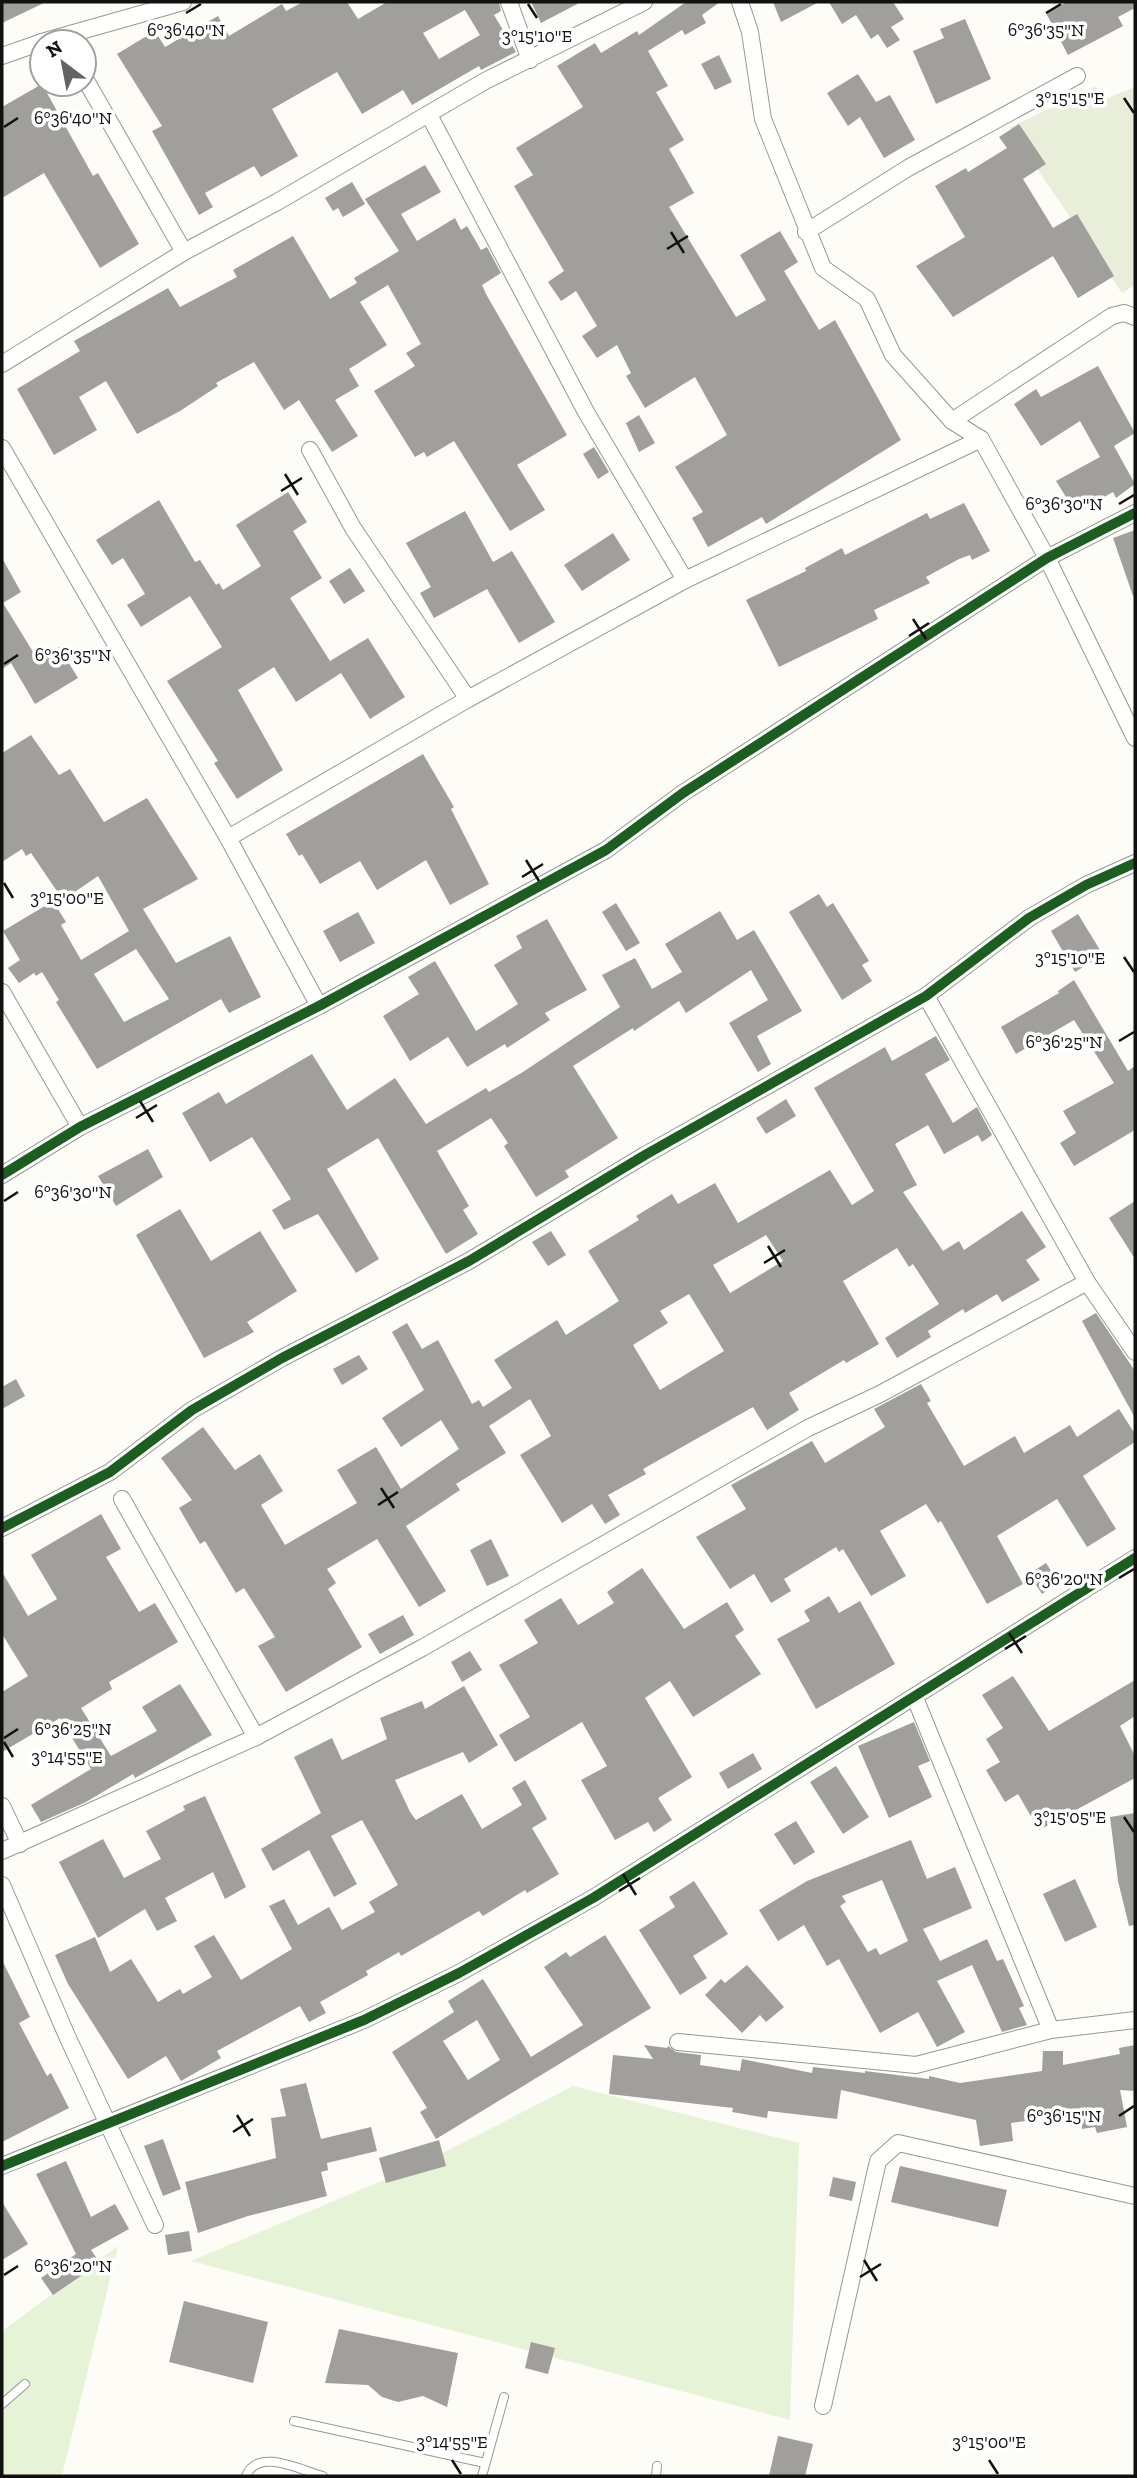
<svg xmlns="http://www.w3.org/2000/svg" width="1137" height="2478" viewBox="0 0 1137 2478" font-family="'Zilla Slab',serif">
<rect width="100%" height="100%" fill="#fdfcf7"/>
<g fill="#e7f3d7">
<polygon points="573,2086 799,2143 790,2420 191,2261 422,2164"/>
<polygon points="118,2246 62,2476 2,2476 2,2331"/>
</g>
<polygon fill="#e9eedb" points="1096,86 1105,99 1135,87 1135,285 1122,293 1009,128"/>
<g fill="#a19f9c" fill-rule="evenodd">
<polygon points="2,2 46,2 2,23"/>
<path d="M303 2H347L358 19 387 2H499L501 11 494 15 516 52 481 70 479 66 412 105 403 90 362 114 337 72 272 109 298 156 261 177 254 166 205 193 213 207 199 215 152 131 162 126 117 54 155 31 165 47 218 16 229 36 282 4 286 11ZM465 10 480 35 439 59 423 33Z"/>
<polygon points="531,2 581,2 541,23"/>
<polygon points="686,2 720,2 702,15 706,23 685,35 682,30 648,51 668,86 656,92 684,140 669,149 694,193 669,207 736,317 766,300 740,255 780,231 798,262 784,271 819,330 835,320 901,440 766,524 762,517 708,547 692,518 703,512 675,467 727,435 695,377 645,408 626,376 631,373 617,345 597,358 582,336 597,326 576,291 561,301 548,282 564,271 514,186 533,175 516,148 583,107 557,66 595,43 601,53 637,31 639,35"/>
<polygon points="773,2 819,2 781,22"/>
<polygon points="829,2 893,2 904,19 891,27 900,40 887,48 878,34 871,39 856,15 842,24"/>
<polygon points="1067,2 1135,2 1135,8 1118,17 1123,26 1068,55 1046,13"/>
<polygon points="965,19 991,79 936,104 913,51 944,38 940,29"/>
<polygon points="719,55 732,82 715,90 701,64"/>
<polygon points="858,74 876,102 890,95 915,140 884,158 860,117 848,126 827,93"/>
<polygon points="42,84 93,176 98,173 139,244 100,268 44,173 2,198 2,107"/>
<polygon points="1019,124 1046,164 1023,179 1053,228 1077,214 1114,276 1078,298 1053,256 953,317 916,266 965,237 935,186 966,168 968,172 1007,148 999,137"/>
<polygon points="425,165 441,192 401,214 417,241 455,218 461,230 467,226 481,250 487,247 501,273 482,285 486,294 567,435 517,465 545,510 510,531 454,441 427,457 424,452 415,457 374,391 415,366 406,353 421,344 388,285 360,302 387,345 349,369 359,386 335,400 358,436 332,452 299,400 284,410 254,362 216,383 218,386 180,411 137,434 106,381 79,397 97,430 54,455 17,389 80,351 74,341 168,288 180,307 237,277 233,270 293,236 330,299 357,283 354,278 399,251 365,199"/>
<polygon points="352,182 365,204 343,217 338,208 333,211 325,198"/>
<polygon points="1098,366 1135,433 1114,446 1135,484 1116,498 1113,492 1076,513 1056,481 1100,457 1080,421 1041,446 1014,404 1036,389 1041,397"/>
<polygon points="639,415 655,443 639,452 626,423"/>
<polygon points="594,447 609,472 598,479 583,454"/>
<polygon points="288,492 307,522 293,531 322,578 290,598 330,661 368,638 405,697 370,719 341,673 296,702 274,667 238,690 283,770 237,799 214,763 218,761 167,681 222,647 190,596 141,627 127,605 145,594 123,558 112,565 96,540 159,500 195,562 200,560 216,585 219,583 223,590 261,566 236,525"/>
<polygon points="964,503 990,551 972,560 970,555 959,559 926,577 930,583 874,610 878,619 779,667 746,600 806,571 805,568 842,548 845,555 927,513 930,519"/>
<polygon points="465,511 493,562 512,551 555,622 519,643 487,589 434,618 420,593 431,587 406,543"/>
<polygon points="1135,530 1135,595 1133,596 1113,538"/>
<polygon points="613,533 630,560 582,591 564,565"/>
<polygon points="2,558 21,592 3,603 38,660 59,647 78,678 35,704 11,663 2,669"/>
<polygon points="350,568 365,591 344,604 329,581"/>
<path d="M31 735 59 775 70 769 104 822 147 798 198 879 143 909 176 963 230 936 261 997 229 1013 221 999 97 1069 56 1002 59 1000 42 972 36 976 34 973 19 983 8 968 20 960 3 931 53 901 66 922 61 925 81 960 129 931 98 876 63 900 31 853 26 856 22 849 2 862V753ZM136 949 169 999 124 1022 94 974Z"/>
<polygon points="423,754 454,807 451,809 489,884 450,905 426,860 377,890 360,861 320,884 302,854 299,856 286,834"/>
<polygon points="819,894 827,907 833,903 869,961 862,965 872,981 842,1000 789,912"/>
<polygon points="616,903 640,943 626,951 602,912"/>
<polygon points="720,911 737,940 754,930 802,1011 757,1036 771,1064 758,1072 729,1023 768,1000 751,970 686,1013 679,1001 634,1031 633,1028 573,1066 618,1138 565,1171 569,1177 536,1197 504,1146 508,1143 491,1118 437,1151 469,1206 463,1210 478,1234 446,1254 378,1138 327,1169 379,1259 356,1273 318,1214 284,1230 272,1210 291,1199 252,1137 210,1162 182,1113 219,1092 226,1104 312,1054 347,1110 395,1078 426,1124 486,1088 489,1092 523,1072 620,1007 602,975 635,958 652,989 682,972 665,944"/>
<polygon points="358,912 375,943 340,962 323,931"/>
<polygon points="1078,914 1103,955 1075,972 1051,931"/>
<polygon points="547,919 587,990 545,1013 550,1020 507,1048 505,1044 467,1067 448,1037 410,1061 383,1016 419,994 408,977 435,961 476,1031 518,1004 494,965 522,948 516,936"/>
<polygon points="1074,980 1128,1071 1135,1066 1135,1130 1074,1166 1060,1143 1076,1133 1063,1111 1114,1083 1074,1020 1016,1054 1001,1027 1059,993 1058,991"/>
<path d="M936 1036 950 1060 925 1074 953 1123 977 1107 992 1135 982 1142 978 1135 944 1154 928 1125 895 1144 917 1185 903 1192 943 1251 959 1241 964 1250 1022 1211 1046 1247 1026 1260 1040 1280 1002 1302 997 1294 965 1313 963 1309 928 1331 931 1337 897 1358 885 1338 939 1304 913 1264 909 1267 897 1248 843 1281 879 1344 846 1363 844 1360 789 1393 799 1410 767 1430 753 1407 643 1469 646 1474 608 1495 620 1515 605 1524 592 1504 562 1523 520 1455 551 1436 530 1399 489 1426 506 1453 456 1484 460 1490 406 1526 446 1591 419 1607 377 1539 327 1569 336 1583 328 1589 362 1647 286 1692 258 1646 275 1637 244 1588 236 1593 205 1541 200 1544 179 1508 192 1500 161 1458 203 1427 235 1470 260 1454 283 1491 261 1505 285 1545 357 1503 337 1470 376 1447 401 1489 459 1449 441 1420 401 1447 382 1418 424 1390 392 1332 407 1323 422 1349 438 1340 472 1404 479 1400 483 1407 512 1388 494 1360 557 1320 566 1335 619 1301 588 1251 639 1220 636 1216 672 1194 678 1204 715 1183 738 1223 830 1170 852 1205 874 1191 814 1088 885 1047 892 1061ZM766 1235 783 1261 730 1293 713 1265ZM689 1294 724 1351 660 1390 633 1345 668 1323 660 1311Z"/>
<polygon points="786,1099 796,1116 766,1134 756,1118"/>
<polygon points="148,1149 163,1177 116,1206 98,1176"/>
<polygon points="1135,1201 1135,1259 1109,1218"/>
<polygon points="180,1209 211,1261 260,1231 297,1291 247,1322 254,1332 204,1358 136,1235"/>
<polygon points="551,1231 566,1255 548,1266 532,1242"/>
<polygon points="1096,1313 1135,1371 1135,1418 1082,1321"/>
<polygon points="359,1355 368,1369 342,1385 333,1369"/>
<polygon points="16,1379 25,1396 2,1409 2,1387"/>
<polygon points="921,1384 931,1401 927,1403 964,1466 1015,1436 1024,1453 1070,1425 1077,1437 1119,1409 1135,1434 1135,1442 1083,1476 1116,1529 1087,1547 1057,1499 997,1536 1023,1584 987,1604 941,1521 938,1523 926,1504 880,1531 906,1576 871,1596 843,1549 839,1552 836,1547 784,1579 791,1591 771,1603 754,1574 730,1589 696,1537 746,1509 731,1485 812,1441 825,1463 885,1427 874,1409"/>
<polygon points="101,1514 121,1549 106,1557 139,1612 155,1603 178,1642 109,1682 112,1689 81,1708 111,1756 157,1731 142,1707 180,1684 212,1735 135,1778 133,1774 86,1802 41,1822 31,1805 91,1769 60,1718 2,1752 2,1692 28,1676 2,1634 2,1572 28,1616 57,1599 31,1555"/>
<polygon points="491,1539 509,1576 487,1586 470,1550"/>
<polygon points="1046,1563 1059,1583 1042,1594 1029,1574"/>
<polygon points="642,1568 684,1629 727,1602 744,1630 735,1636 761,1674 693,1717 670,1681 645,1698 692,1777 658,1798 672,1820 654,1832 648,1822 615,1840 581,1780 607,1766 582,1722 515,1762 499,1735 530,1717 499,1665 538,1643 524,1620 561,1598 578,1625 614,1603 607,1592"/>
<polygon points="829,1596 839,1613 860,1601 895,1664 816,1709 777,1639 810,1621 804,1611"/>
<polygon points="403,1615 414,1635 380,1654 368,1634"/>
<polygon points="470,1651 482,1670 462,1682 451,1662"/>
<polygon points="1013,1676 1049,1731 1135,1680 1135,1716 1120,1726 1135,1756 1135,1778 1039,1830 1018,1794 1005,1802 986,1770 1000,1762 986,1739 1003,1728 982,1695"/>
<polygon points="464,1686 498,1745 469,1763 463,1752 395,1780 410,1812 416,1820 462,1794 482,1829 522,1805 512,1788 525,1780 547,1819 532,1828 559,1874 527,1893 525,1890 483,1916 479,1911 401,1956 399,1952 366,1971 368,1975 320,2002 326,2013 309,2022 300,2006 217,2051 221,2058 181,2081 166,2056 128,2079 68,1984 55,1955 95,1937 110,1972 131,1959 158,2002 180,1989 183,1994 212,1977 194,1946 214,1935 241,1980 292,1949 269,1906 284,1899 298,1925 329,1907 342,1930 375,1912 369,1902 398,1885 362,1820 331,1836 357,1884 334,1897 309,1850 273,1871 261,1849 321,1813 294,1757 332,1738 342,1760 387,1739 380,1718 422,1701 425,1709"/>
<polygon points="914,1722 930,1761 918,1766 932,1797 889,1818 858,1746"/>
<polygon points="753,1753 762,1769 728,1789 719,1773"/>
<polygon points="836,1766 869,1817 843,1834 810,1782"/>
<polygon points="205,1796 246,1887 225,1899 213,1872 165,1898 177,1921 157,1931 145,1909 98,1938 59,1862 103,1839 124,1878 161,1859 146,1831 185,1810 183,1806"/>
<polygon points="1135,1813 1135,1925 1129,1926 1118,1881 1110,1817"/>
<polygon points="796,1821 815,1852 794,1865 774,1834"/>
<path d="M911 1840 927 1879 955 1867 972 1908 923 1929 940 1961 987 1939 997 1961 1003 1959 1024 2006 1019 2008 1027 2025 1002 2032 972 1965 937 1981 965 2032 937 2047 918 2012 880 2033 839 1959 827 1966 804 1925 778 1941 759 1910 807 1881ZM882 1880 908 1941 880 1955 876 1948 868 1952 840 1906 846 1902 842 1896Z"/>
<polygon points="1075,1879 1097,1927 1065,1942 1043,1894"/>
<polygon points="694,1881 728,1934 693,1956 707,1978 680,1995 639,1930 675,1907 669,1897"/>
<path d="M605 1935 651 2008 436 2139 420 2112 427 2108 392 2052 454 2012 448 2001 483 1979 531 2057 583 2025 544 1967 566 1952 570 1957ZM477 2020 500 2060 468 2080 443 2041Z"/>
<polygon points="2,1960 30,2017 19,2023 47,2076 51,2073 69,2108 2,2142"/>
<polygon points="747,1965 784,2007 766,2022 760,2015 742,2033 705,1995 721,1979 725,1983"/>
<polygon points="644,2045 667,2048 668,2046 676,2052 701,2055 700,2065 740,2071 742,2059 812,2073 813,2067 865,2073 865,2071 929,2079 929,2076 960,2083 1042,2071 1043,2051 1063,2051 1063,2065 1120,2054 1119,2048 1135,2045 1135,2091 1120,2090 1127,2127 1097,2133 1095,2127 1082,2129 1080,2112 1047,2114 1048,2118 1011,2123 1013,2141 980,2146 976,2120 841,2090 837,2119 768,2111 767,2118 732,2112 733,2108 609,2094 613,2055 653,2059"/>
<polygon points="306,2083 321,2139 371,2127 377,2151 327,2163 328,2170 321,2172 327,2196 248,2216 198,2233 185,2182 276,2158 271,2118 286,2116 280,2089"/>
<polygon points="163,2139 181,2189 163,2196 144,2146"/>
<polygon points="439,2140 446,2166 386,2183 379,2158"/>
<polygon points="66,2161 91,2217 115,2204 129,2229 91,2250 100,2263 53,2295 41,2278 76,2254 36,2174"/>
<polygon points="900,2166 1007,2190 998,2227 891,2202"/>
<polygon points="833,2177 856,2182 852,2201 829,2196"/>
<polygon points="2,2202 28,2244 2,2260"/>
<polygon points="189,2231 192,2251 168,2255 165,2235"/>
<polygon points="184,2301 268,2322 253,2383 169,2362"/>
<polygon points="339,2329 458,2353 447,2407 423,2396 398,2402 382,2397 368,2385 325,2383"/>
<polygon points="531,2342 555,2348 548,2374 525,2368"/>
<polygon points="778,2436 813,2444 805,2476 769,2476"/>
</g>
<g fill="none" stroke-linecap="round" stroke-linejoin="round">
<defs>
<g id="lane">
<polyline points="2,2404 25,2384"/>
<polyline points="294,2421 485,2463"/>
<path d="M246 2476C258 2447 300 2470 323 2476"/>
<polyline points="482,2476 504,2397"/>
<polyline points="656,2476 657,2466"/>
</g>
<g id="street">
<polyline points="509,2 530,60"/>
<polyline points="740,2 750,32 763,119 823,268 867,299 893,355 952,421 981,439 1047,558 1135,738"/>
<polyline points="42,42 183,2"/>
<polyline points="2,56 42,42"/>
<polyline points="84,77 184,252"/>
<polyline points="429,115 586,412 685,580"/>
<polyline points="806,232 908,168 1077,76"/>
<polyline points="2,364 184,252 277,202 485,81 644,2"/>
<polyline points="952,421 1112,316 1124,313 1135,317"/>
<polyline points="2,448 228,838 319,1006"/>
<polyline points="310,450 353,528 468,699"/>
<polyline points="228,838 468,699 685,580 981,439"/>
<polyline points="2,992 80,1127"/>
<polyline points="926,996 1087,1282 1135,1352"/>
<polyline points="2,1175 80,1127 319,1006 606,850 683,793 1047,558 1135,513"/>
<polyline points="122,1499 256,1737"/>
<polyline points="2,1528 110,1472 192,1410 282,1358 469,1261 645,1155 926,996 1029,918 1086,885 1135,863"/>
<polyline points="915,1698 1051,2030"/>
<polyline points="2,1806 20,1844"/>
<polyline points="2,1851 256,1737 422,1648 808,1428 880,1394 1087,1282"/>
<polyline points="2,1885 67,2036 155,2225"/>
<polyline points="678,2042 916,2065 1051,2030 1135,2020"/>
<polyline points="2,2166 364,2020 459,1973 593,1898 1135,1558"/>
<polyline points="823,2406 878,2161 898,2143 1135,2196"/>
</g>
</defs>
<use href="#lane" stroke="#979795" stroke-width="10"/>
<use href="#street" stroke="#979795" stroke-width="18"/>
<use href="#lane" stroke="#fffffe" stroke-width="8"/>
<use href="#street" stroke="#fffffe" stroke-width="16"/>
<defs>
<g id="cycleway">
<polyline points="2,1175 80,1127 319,1006 606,850 683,793 1047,558 1135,513"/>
<polyline points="2,1528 110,1472 192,1410 282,1358 469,1261 645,1155 926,996 1029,918 1086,885 1135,863"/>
<polyline points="2,2166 364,2020 459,1973 593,1898 1135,1558"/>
</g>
</defs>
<use href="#cycleway" stroke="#fff" stroke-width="15"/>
<use href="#cycleway" stroke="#1b5e20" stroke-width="10"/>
</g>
<path fill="none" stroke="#111" stroke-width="2.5" d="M528 4 537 18M186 13 201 4M1046 13 1061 4M1124 98 1134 113M4 127 18 118M671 232 684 253M667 249 688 236M285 474 298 495M281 491 302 478M1119 504 1134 495M913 619 926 639M909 636 929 623M4 664 18 655M526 860 539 881M522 877 543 864M4 883 13 898M1124 957 1134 972M1119 1041 1134 1032M140 1101 153 1122M136 1118 157 1105M4 1201 18 1192M768 1246 781 1267M764 1263 785 1250M381 1488 394 1508M378 1505 398 1492M1119 1578 1134 1569M1009 1633 1022 1653M1005 1649 1026 1636M4 1738 18 1729M4 1742 13 1757M1124 1817 1134 1832M623 1874 636 1895M619 1891 640 1878M237 2115 250 2136M1119 2116 1134 2106M233 2132 253 2119M864 2260 877 2281M4 2275 18 2266M860 2277 881 2264M452 2460 461 2474M989 2460 998 2474"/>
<g font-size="18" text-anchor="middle" fill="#111" stroke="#fff" stroke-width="7" stroke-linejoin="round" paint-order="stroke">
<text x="186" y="36">6°36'40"N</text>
<text x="1046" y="36">6°36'35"N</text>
<text x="537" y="42">3°15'10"E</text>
<text x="1070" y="104">3°15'15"E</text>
<text x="73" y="124">6°36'40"N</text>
<text x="1064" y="510">6°36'30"N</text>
<text x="73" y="661">6°36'35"N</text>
<text x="67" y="904">3°15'00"E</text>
<text x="1070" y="964">3°15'10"E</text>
<text x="1064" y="1048">6°36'25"N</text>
<text x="73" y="1198">6°36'30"N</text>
<text x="1064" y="1585">6°36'20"N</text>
<text x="73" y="1735">6°36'25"N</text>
<text x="67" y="1763">3°14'55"E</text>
<text x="1070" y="1823">3°15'05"E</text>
<text x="1064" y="2122">6°36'15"N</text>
<text x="73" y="2272">6°36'20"N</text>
<text x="452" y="2448">3°14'55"E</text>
<text x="989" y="2448">3°15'00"E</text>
</g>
<rect width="1137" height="2478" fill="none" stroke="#111111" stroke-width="7"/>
<g transform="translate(63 63) rotate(328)"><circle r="33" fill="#ffffff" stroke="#a0a0a0" stroke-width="2"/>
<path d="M0-5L12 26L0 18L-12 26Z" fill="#646362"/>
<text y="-10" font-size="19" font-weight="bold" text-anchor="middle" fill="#111111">N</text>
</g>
</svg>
